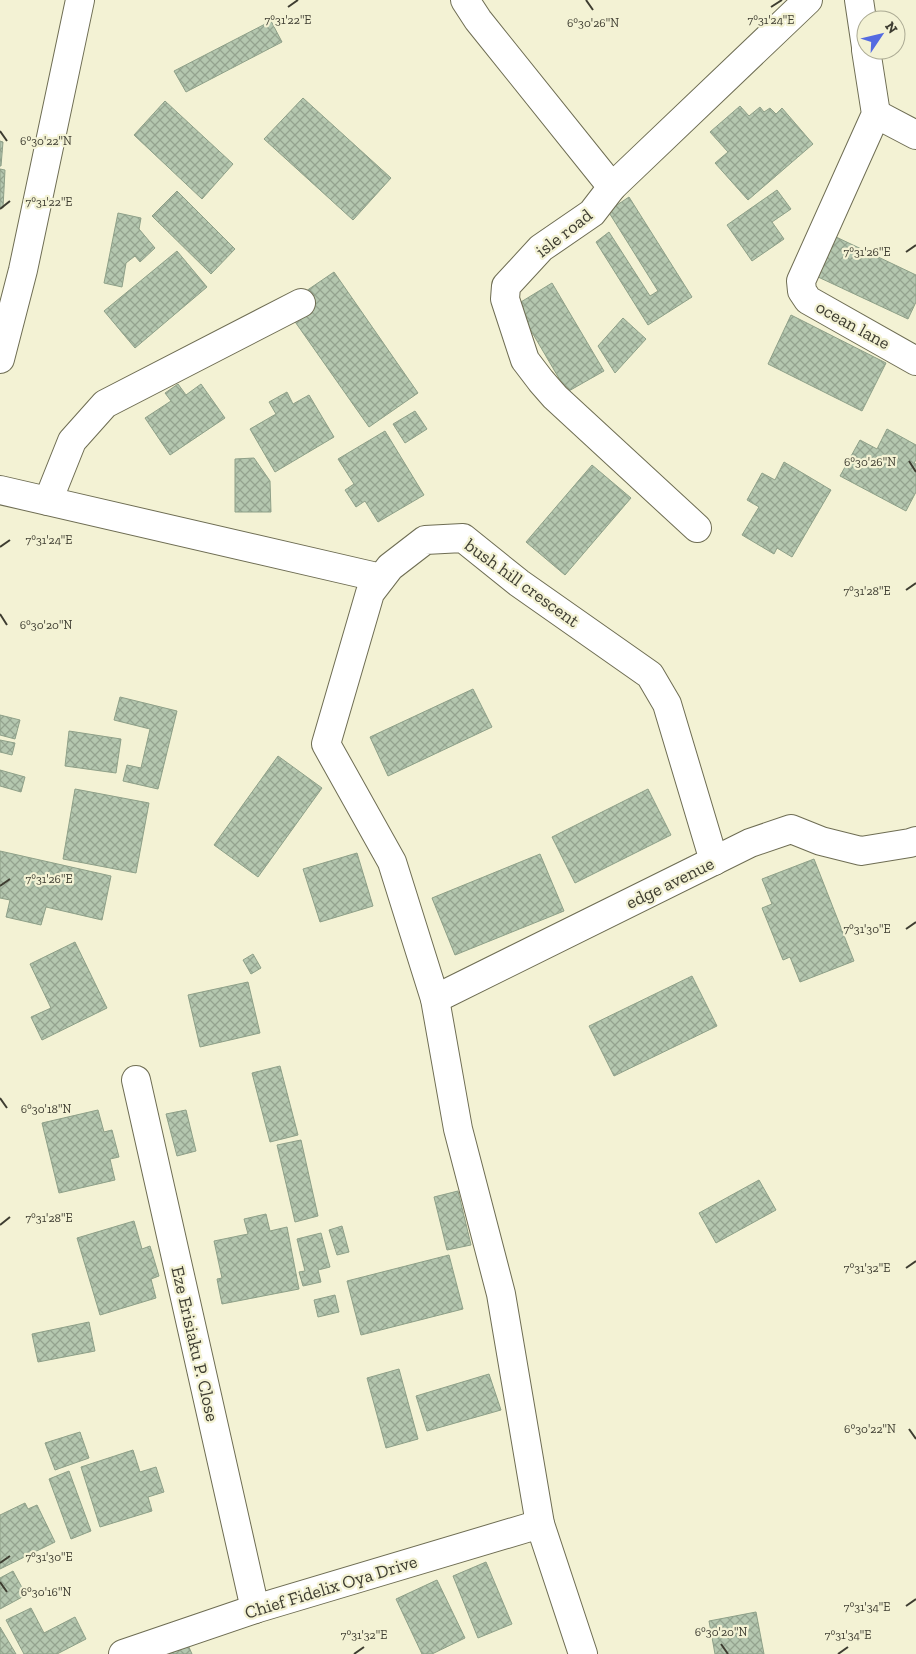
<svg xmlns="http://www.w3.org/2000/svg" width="916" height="1654" viewBox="0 0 916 1654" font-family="'Zilla Slab',serif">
<defs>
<pattern id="building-cross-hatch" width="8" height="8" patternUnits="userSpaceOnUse" patternTransform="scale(1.25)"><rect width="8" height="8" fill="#b4c7af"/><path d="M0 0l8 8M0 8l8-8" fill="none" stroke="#94a38f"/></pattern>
</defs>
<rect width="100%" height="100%" fill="#f3f2d4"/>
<g fill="url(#building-cross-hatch)" stroke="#8ea088">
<polygon points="271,21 282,42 186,92 174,71"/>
<polygon points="303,98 391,178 353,220 264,139"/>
<polygon points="165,101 233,164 202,199 134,135"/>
<polygon points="740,106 749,116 760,107 764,112 770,108 776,114 782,108 813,144 748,200 715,163 728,152 710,132"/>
<polygon points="0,141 3,142 1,166 0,166"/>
<polygon points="0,169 5,170 3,208 0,207"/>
<polygon points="777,190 791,209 772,222 784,239 752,261 727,225"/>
<polygon points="177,191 235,249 211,274 152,216"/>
<polygon points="629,197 692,297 648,325 596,242 609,232 650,296 658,291 608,211"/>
<polygon points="118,213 141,218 139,229 155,248 140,262 135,256 126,263 122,287 104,283"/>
<polygon points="834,236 916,275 916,302 908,319 816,276"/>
<polygon points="177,251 207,287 135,348 104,311"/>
<polygon points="334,272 418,393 369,427 284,306"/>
<polygon points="552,283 604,371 567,392 516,305"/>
<polygon points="791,315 886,363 862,411 768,364"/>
<polygon points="623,318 646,339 615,373 598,346"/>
<polygon points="178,384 186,395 201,384 225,418 170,455 145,418 171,401 165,393"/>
<polygon points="287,392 293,404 309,395 334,437 275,472 250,429 276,414 269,402"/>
<polygon points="415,411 427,429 405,443 393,424"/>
<polygon points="887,429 916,445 916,460 914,463 916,464 916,492 906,511 840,476 860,440 877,449"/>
<polygon points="385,431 424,495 378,522 365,501 356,507 345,490 354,484 338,459"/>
<polygon points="254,458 270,481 271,512 235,512 235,459"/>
<polygon points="784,462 831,490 792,557 777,548 774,554 742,535 759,507 747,500 762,473 775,480"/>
<polygon points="592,465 631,498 565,575 526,542"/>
<polygon points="473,689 492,727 388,776 370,737"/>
<polygon points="120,697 177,711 158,789 123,781 127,765 141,768 150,729 114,720"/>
<polygon points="0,715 20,720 15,739 0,735"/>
<polygon points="69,731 121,739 116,773 65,766"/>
<polygon points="0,740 15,743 12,755 0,752"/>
<polygon points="278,756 322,788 258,877 214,845"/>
<polygon points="0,770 25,777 21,792 0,786"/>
<polygon points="75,789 149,803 136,873 63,859"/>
<polygon points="648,789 671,835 575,883 552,837"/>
<polygon points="0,851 111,876 102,920 46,907 41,925 6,917 10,900 0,898"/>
<polygon points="357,853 373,906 320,922 303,869"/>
<polygon points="540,854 564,911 455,955 432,898"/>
<polygon points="814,859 854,961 800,982 790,957 783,960 762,908 772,904 762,879"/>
<polygon points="75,942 107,1008 42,1040 31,1017 51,1008 30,964"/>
<polygon points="253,954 261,968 251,974 243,960"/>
<polygon points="692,976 717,1026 614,1076 589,1026"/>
<polygon points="248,982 260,1033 200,1047 188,995"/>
<polygon points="280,1066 298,1135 270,1142 252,1073"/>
<polygon points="98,1110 104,1132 112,1130 119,1157 110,1159 115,1180 59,1193 42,1123"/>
<polygon points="186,1110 196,1151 177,1156 166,1114"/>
<polygon points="301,1140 318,1216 295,1222 277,1145"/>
<polygon points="759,1180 776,1210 716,1243 699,1213"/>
<polygon points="458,1191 471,1245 447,1250 434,1197"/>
<polygon points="266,1214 270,1231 287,1227 299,1289 222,1304 217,1279 222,1278 214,1241 248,1234 244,1219"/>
<polygon points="134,1221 142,1249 150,1246 159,1276 151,1279 156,1298 100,1315 77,1238"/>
<polygon points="342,1226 349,1252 337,1255 329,1230"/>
<polygon points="321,1233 330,1267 318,1270 321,1282 303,1286 299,1272 305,1271 297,1239"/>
<polygon points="449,1255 463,1309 361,1335 347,1281"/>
<polygon points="335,1295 339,1312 318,1317 314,1300"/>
<polygon points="89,1322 95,1351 38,1362 32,1334"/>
<polygon points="399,1369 418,1439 386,1448 367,1378"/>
<polygon points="489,1374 501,1410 427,1431 416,1396"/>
<polygon points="80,1432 89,1458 55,1470 45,1443"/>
<polygon points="133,1450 140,1472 156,1467 164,1492 148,1497 152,1511 100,1527 81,1467"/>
<polygon points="69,1471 91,1531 71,1539 49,1479"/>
<polygon points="25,1503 28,1509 37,1505 55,1542 0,1569 0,1515"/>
<polygon points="486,1562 512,1624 478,1638 453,1576"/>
<polygon points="13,1571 26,1595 0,1609 0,1578"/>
<polygon points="437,1580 465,1638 432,1654 422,1654 396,1599"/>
<polygon points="31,1608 44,1633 75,1617 86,1639 57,1654 24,1654 6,1620"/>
<polygon points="756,1612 764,1654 715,1654 709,1621"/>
<polygon points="0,1627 16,1654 0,1654"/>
<polygon points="188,1645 192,1654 169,1654"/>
</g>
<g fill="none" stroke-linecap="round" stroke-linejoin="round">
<defs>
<g id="minor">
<polyline points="465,0 478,20 612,187"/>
<polyline points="859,0 866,47"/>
<polyline points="866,50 876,114 801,281 802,291 808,300 916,361"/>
<polyline points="876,114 916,135"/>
<polyline points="0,490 381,578"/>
<polyline points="48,501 72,441 105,404 301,303"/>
<polyline points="697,528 555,397 541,381 525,360 505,299 506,286 541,248 592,213 612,187 808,0"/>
<polyline points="435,999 750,843 791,829 821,841 861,851 910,843 916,841"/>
<polyline points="136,1080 255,1609"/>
<polyline points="123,1654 255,1609 540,1524"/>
<polyline points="583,1654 540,1524 501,1294 458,1129 435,999 392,862 326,744 370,593 390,567 425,540 463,538 519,583 650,675 667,704 714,861"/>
</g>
<polyline id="secondary" points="0,359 23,270 80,0"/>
</defs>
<use href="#minor" stroke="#6e6d53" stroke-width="30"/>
<use href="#secondary" stroke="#6e6d53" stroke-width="30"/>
<use href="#minor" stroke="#fff" stroke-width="28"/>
<use href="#secondary" stroke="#fff" stroke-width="28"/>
</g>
<path fill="none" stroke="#3e3d31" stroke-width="2" d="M586 0 593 10M288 7 298 0M771 7 782 0M0 131 7 141M0 209 10 201M906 252 916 245M909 461 916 472M0 547 10 540M906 590 916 583M0 614 7 625M0 886 10 879M906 929 916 922M0 1098 7 1108M0 1225 10 1217M906 1268 916 1261M909 1429 916 1439M0 1563 10 1556M0 1582 7 1592M906 1606 916 1599M721 1644 728 1654M354 1654 364 1647M838 1654 848 1647"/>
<g text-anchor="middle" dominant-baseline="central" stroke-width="4.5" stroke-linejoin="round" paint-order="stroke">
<g font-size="18" fill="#3e3d31" stroke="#f3f2d4">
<text transform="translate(564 233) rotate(-38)">isle road</text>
<text transform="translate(853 325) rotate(29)">ocean lane</text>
<text transform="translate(522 583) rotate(36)">bush hill crescent</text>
<text transform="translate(670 883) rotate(-26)">edge avenue</text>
<text transform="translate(195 1344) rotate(77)">Eze Erisiaku P. Close</text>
<text transform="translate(331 1587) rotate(-17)">Chief Fidelix Oya Drive</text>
</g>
</g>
<g font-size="12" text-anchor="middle" fill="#3e3d31" stroke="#f3f2d4" stroke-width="4.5" stroke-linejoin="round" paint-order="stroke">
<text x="288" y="24">7°31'22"E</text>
<text x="771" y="24">7°31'24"E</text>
<text x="593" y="27">6°30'26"N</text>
<text x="46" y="145">6°30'22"N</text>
<text x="49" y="206">7°31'22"E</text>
<text x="867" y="256">7°31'26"E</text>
<text x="870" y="466">6°30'26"N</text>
<text x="49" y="544">7°31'24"E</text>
<text x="867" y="595">7°31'28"E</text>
<text x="46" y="629">6°30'20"N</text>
<text x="49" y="883">7°31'26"E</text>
<text x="867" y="933">7°31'30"E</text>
<text x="46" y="1113">6°30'18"N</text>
<text x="49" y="1222">7°31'28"E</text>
<text x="867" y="1272">7°31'32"E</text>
<text x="870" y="1433">6°30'22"N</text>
<text x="49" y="1561">7°31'30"E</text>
<text x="46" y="1596">6°30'16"N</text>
<text x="867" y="1611">7°31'34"E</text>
<text x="721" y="1636">6°30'20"N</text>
<text x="364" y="1639">7°31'32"E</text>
<text x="848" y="1639">7°31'34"E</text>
</g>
<g transform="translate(881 35) rotate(55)"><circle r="24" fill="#f3f2d4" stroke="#abaa93"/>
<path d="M0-4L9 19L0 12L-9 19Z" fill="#546be1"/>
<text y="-8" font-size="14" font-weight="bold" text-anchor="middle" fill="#3e3d31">N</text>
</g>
</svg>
